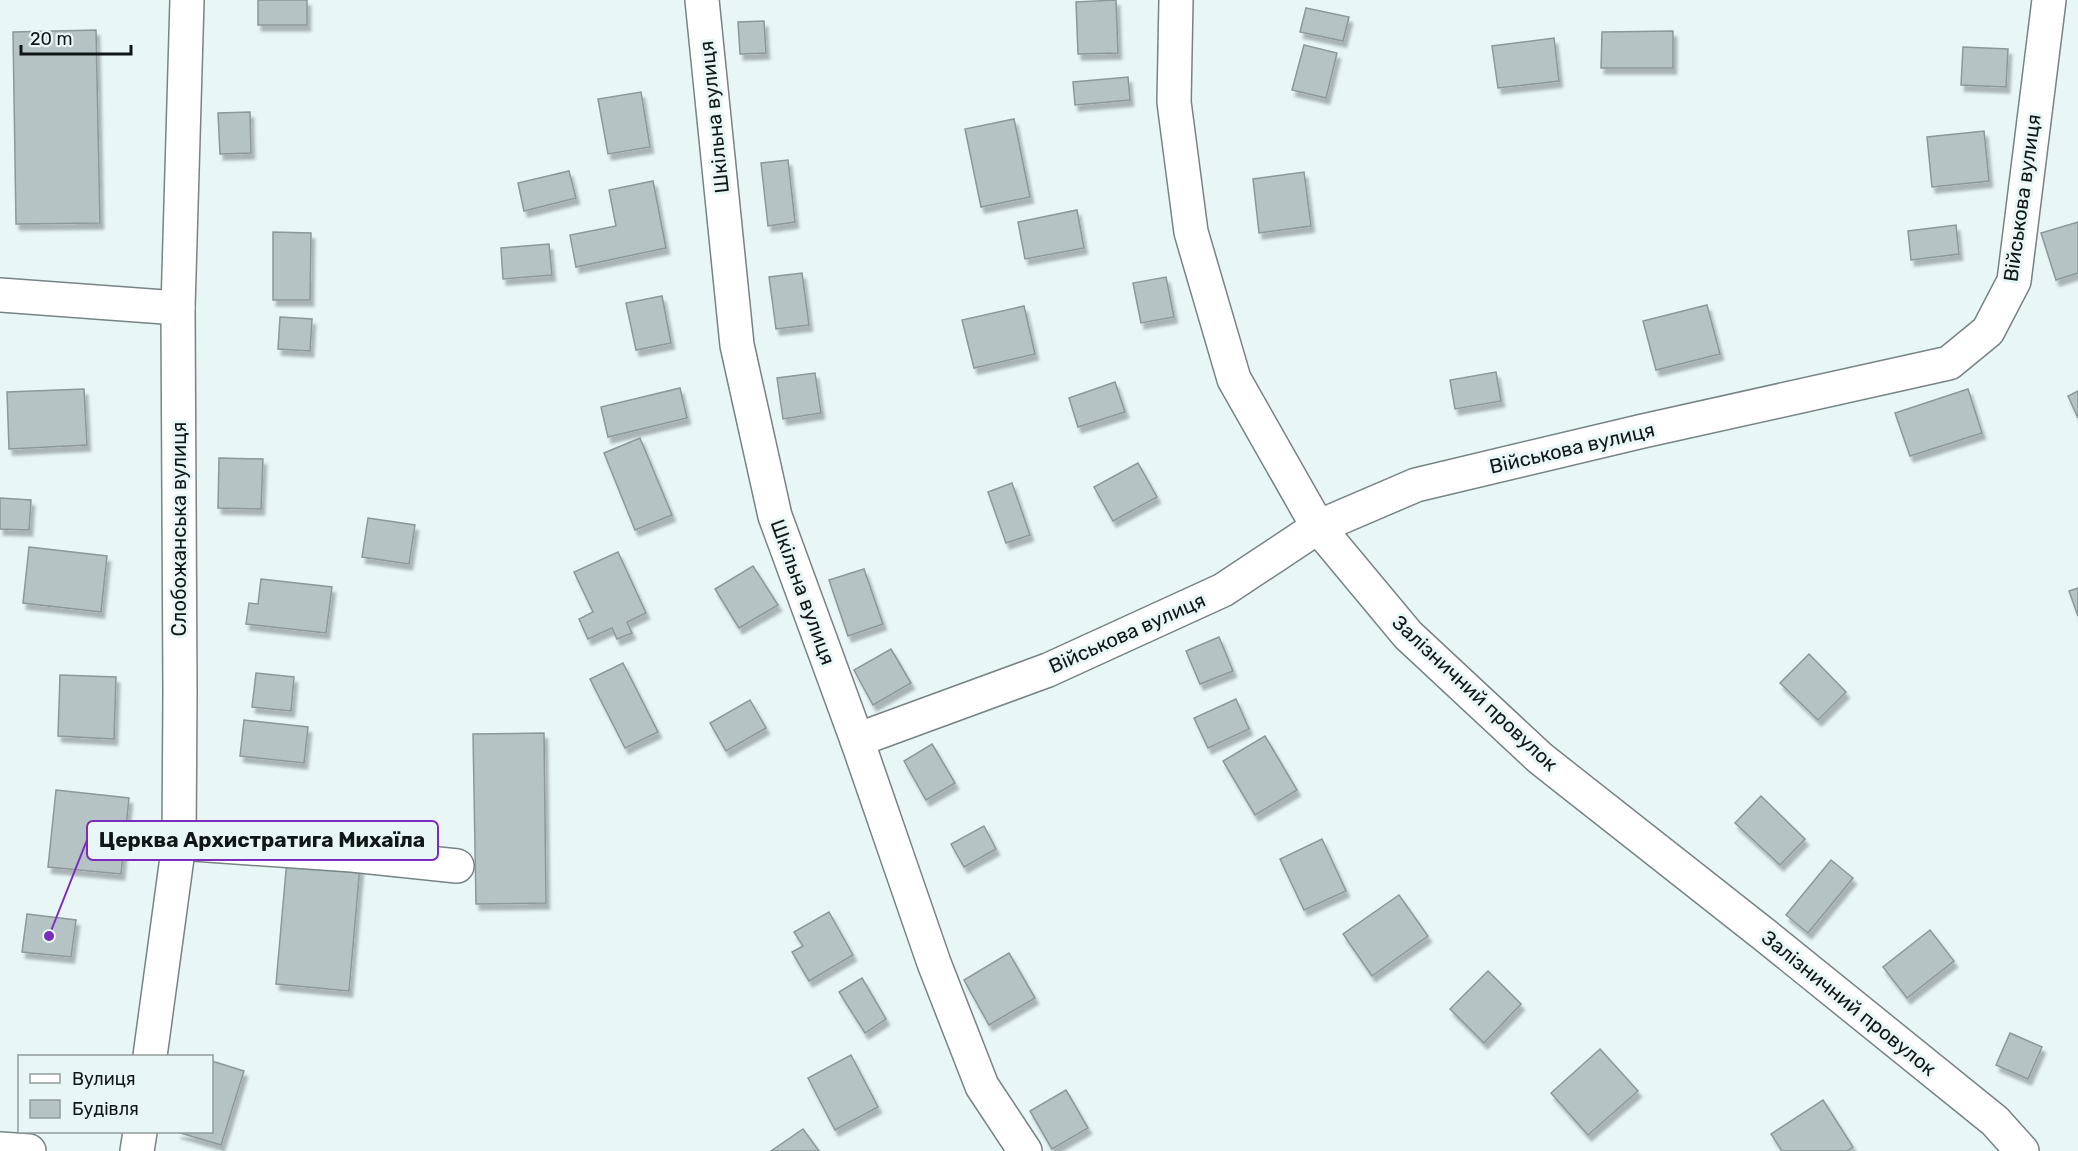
<svg xmlns="http://www.w3.org/2000/svg" width="2078" height="1151" viewBox="0 0 2078 1151" font-family="Rubik,sans-serif">
<defs>
<filter id="shadow"><feDropShadow dx="3.5" dy="6" stdDeviation="1.5" flood-color="#0004"/></filter>
</defs>
<rect width="100%" height="100%" fill="#e8f6f6"/>
<g fill="#b6c3c4" stroke="#8c9899" stroke-width="1.5" filter="url(#shadow)">
<rect x="258" y="0" width="49" height="25"/>
<polygon points="1116,0 1118,53 1078,54 1076,2"/>
<polygon points="1306,8 1349,17 1343,41 1300,32"/>
<polygon points="764,21 766,53 740,54 738,22"/>
<polygon points="96,30 100,223 16,224 13,32"/>
<polygon points="1673,31 1673,68 1601,68 1602,32"/>
<polygon points="1554,38 1559,81 1498,88 1492,46"/>
<polygon points="1304,45 1337,53 1326,98 1292,90"/>
<polygon points="1963,47 2008,49 2006,87 1961,85"/>
<polygon points="1128,77 1130,100 1075,105 1073,82"/>
<polygon points="641,92 650,147 608,154 598,99"/>
<polygon points="250,112 251,153 220,154 218,113"/>
<polygon points="1014,119 1030,197 981,207 965,129"/>
<polygon points="1984,131 1989,181 1932,187 1927,137"/>
<polygon points="788,160 795,222 768,226 761,163"/>
<polygon points="569,171 576,198 524,211 518,183"/>
<polygon points="1304,172 1311,226 1259,233 1253,179"/>
<polygon points="653,181 666,248 576,267 570,235 616,226 609,190"/>
<polygon points="1077,210 1084,248 1025,259 1018,222"/>
<polygon points="2078,222 2078,273 2056,280 2041,233"/>
<polygon points="1956,225 1959,254 1911,260 1908,231"/>
<polygon points="273,232 311,233 310,300 273,300"/>
<polygon points="549,244 552,275 503,279 501,248"/>
<polygon points="802,273 809,325 776,329 769,277"/>
<polygon points="1166,277 1174,317 1141,323 1133,283"/>
<polygon points="662,296 671,343 636,350 626,303"/>
<polygon points="1707,305 1720,354 1656,370 1643,321"/>
<polygon points="1024,306 1035,354 974,368 962,320"/>
<polygon points="280,317 312,319 310,351 278,349"/>
<polygon points="1496,372 1501,401 1455,409 1450,380"/>
<polygon points="815,373 821,413 783,419 777,378"/>
<polygon points="1115,382 1125,412 1078,427 1069,398"/>
<polygon points="680,388 687,418 608,437 601,407"/>
<polygon points="84,389 87,445 9,449 7,392"/>
<polygon points="1968,389 1982,433 1910,456 1895,413"/>
<polygon points="2078,391 2078,418 2068,396"/>
<polygon points="640,438 672,515 635,530 604,453"/>
<polygon points="219,458 263,459 261,509 218,508"/>
<polygon points="1138,463 1157,497 1113,521 1094,487"/>
<polygon points="1012,483 1030,535 1006,543 988,492"/>
<polygon points="0,498 31,500 29,530 0,529"/>
<polygon points="368,518 415,525 409,564 362,557"/>
<polygon points="29,547 107,556 101,612 23,603"/>
<polygon points="618,552 646,613 627,622 632,633 617,639 612,628 588,639 579,619 593,612 574,572"/>
<polygon points="753,566 778,605 739,628 715,589"/>
<polygon points="864,569 883,624 848,636 829,580"/>
<polygon points="261,579 332,587 326,633 246,624 249,603 258,604"/>
<polygon points="2078,588 2078,616 2069,591"/>
<polygon points="1219,637 1233,671 1200,684 1186,651"/>
<polygon points="891,649 911,683 873,705 854,670"/>
<polygon points="1809,654 1846,692 1818,720 1780,683"/>
<polygon points="623,663 658,732 625,748 590,679"/>
<polygon points="256,673 294,677 291,711 252,707"/>
<polygon points="60,675 116,677 114,739 58,736"/>
<polygon points="1236,699 1249,729 1208,748 1194,718"/>
<polygon points="750,700 766,728 726,751 710,723"/>
<polygon points="244,720 308,727 304,763 240,756"/>
<polygon points="544,733 546,903 476,904 473,734"/>
<polygon points="1265,736 1297,790 1255,815 1223,761"/>
<polygon points="932,744 955,783 926,800 904,761"/>
<polygon points="56,790 129,798 121,874 48,867"/>
<polygon points="1761,796 1805,839 1780,865 1735,823"/>
<polygon points="984,826 996,849 964,867 951,844"/>
<polygon points="1322,839 1346,891 1304,910 1280,859"/>
<polygon points="287,859 360,866 349,991 276,984"/>
<polygon points="1831,860 1853,878 1808,933 1786,915"/>
<polygon points="1399,895 1428,936 1372,976 1343,934"/>
<polygon points="829,912 853,955 809,981 792,952 803,946 794,932"/>
<polygon points="27,914 76,920 71,957 22,952"/>
<polygon points="1930,930 1954,961 1907,998 1883,967"/>
<polygon points="1009,953 1035,998 989,1025 964,980"/>
<polygon points="1488,971 1521,1004 1484,1043 1450,1009"/>
<polygon points="862,978 886,1019 865,1033 839,992"/>
<polygon points="2010,1033 2042,1047 2028,1079 1996,1065"/>
<polygon points="1600,1049 1638,1091 1588,1135 1551,1093"/>
<polygon points="851,1055 878,1107 835,1130 808,1078"/>
<polygon points="212,1061 244,1071 221,1145 177,1132 212,1132"/>
<polygon points="1066,1090 1088,1128 1052,1149 1030,1111"/>
<polygon points="1823,1100 1853,1147 1847,1151 1782,1151 1771,1134"/>
<polygon points="803,1129 819,1151 771,1151"/>
</g>
<g fill="none" stroke-linecap="round" stroke-linejoin="round">
<defs>
<g id="minor">
<polyline points="702,0 737,345 775,516 857,740 934,963 982,1086 1025,1151"/>
<polyline points="1176,0 1174,102 1191,232 1234,379 1318,527 1408,635 1540,758 1766,936 1995,1121 2022,1151"/>
<polyline points="0,295 178,308"/>
<polyline points="857,740 1048,670 1223,590 1318,527 1416,485 1643,431 1949,363 1988,331 2014,281 2049,0"/>
<polyline points="179,843 352,855 457,866"/>
<polyline points="150,1056 179,843 180,691 178,308 187,0"/>
<polyline points="0,1149 29,1151"/>
<polyline points="137,1151 140,1132"/>
</g>
</defs>
<use href="#minor" stroke="#778384" stroke-width="36"/>
<use href="#minor" stroke="#fff" stroke-width="33"/>
</g>
<g text-anchor="middle" dominant-baseline="central" stroke-width="6" stroke-linejoin="round" paint-order="stroke">
<g font-size="20" fill="#111616" stroke="#e8f6f6">
<text transform="translate(714 117) rotate(-96)">Шкільна вулиця</text>
<text transform="translate(2022 198) rotate(-82)">Військова вулиця</text>
<text transform="translate(1572 448) rotate(-13)">Військова вулиця</text>
<text transform="translate(179 529) rotate(-90)">Слобожанська вулиця</text>
<text transform="translate(803 592) rotate(70)">Шкільна вулиця</text>
<text transform="translate(1127 633) rotate(-24)">Військова вулиця</text>
<text transform="translate(1475 693) rotate(43)">Залізничний провулок</text>
<text transform="translate(1849 1003) rotate(39)">Залізничний провулок</text>
</g>
</g>
<path fill="none" stroke="#7b2cbf" stroke-width="2" d="M49 936L87 840"/>
<circle fill="#7b2cbf" stroke="#e8f6f6" stroke-width="2" cx="49" cy="936" r="6"/>
<rect fill="#e8f6f6" stroke="#7b2cbf" stroke-width="2" x="87" y="821" width="351" height="39" rx="6"/>
<g font-size="21" text-anchor="middle" font-weight="bold" fill="#111616">
<text x="262" y="847">Церква Архистратига Михаїла</text>
</g>
<rect x="18" y="1055" width="195" height="78" fill="#e8f6f6" stroke="#929c9c" stroke-width="1.5"/>
<rect x="30" y="1074" width="30" height="9" fill="#ffffff" stroke="#929c9c" stroke-width="1.5"/>
<text x="72" y="1085" font-size="18" fill="#111616">Вулиця</text>
<rect x="30" y="1100" width="30" height="18" fill="#b6c3c4" stroke="#929c9c" stroke-width="1.5"/>
<text x="72" y="1115" font-size="18" fill="#111616">Будівля</text>
<path d="M21 45v9h110v-9" fill="none" stroke="#111616" stroke-width="3"/>
<text x="30" y="45" font-size="18" fill="#111616" stroke="#e8f6f6" stroke-width="4.5" paint-order="stroke">20 m</text>
</svg>
